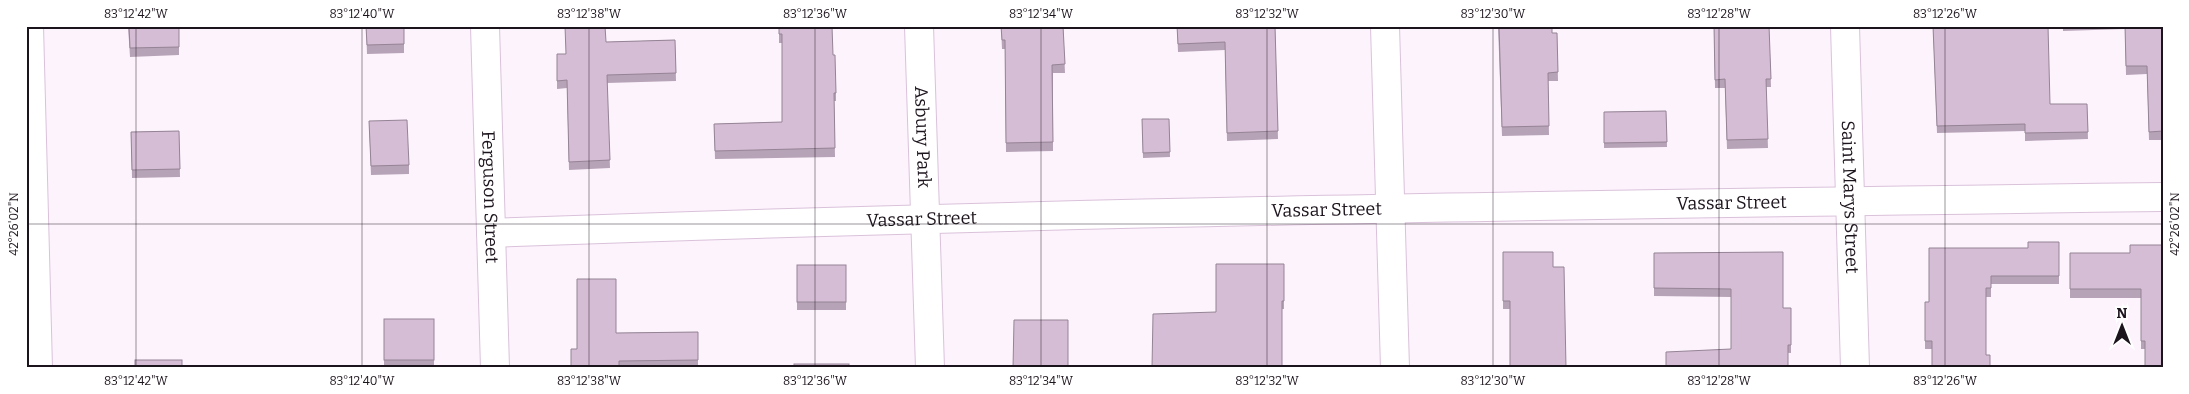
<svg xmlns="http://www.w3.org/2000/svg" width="2189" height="394" viewBox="0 0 2189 394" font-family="Bitter,serif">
<rect width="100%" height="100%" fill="#fdf3fd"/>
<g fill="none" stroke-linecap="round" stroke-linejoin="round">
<defs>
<g id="minor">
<polyline points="29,26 38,368"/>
<path id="s1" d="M485 26 495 368"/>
<path id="s2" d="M919 26 930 368"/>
<polyline points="1385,26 1395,368"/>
<path id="s3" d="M1845 26 1855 368"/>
<path id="s4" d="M491 233C1048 212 1605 204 2163 197"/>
</g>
</defs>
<use href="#minor" stroke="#dac2da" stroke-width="30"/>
<use href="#minor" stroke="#fff" stroke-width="28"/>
</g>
<g fill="#b7a3b7">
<polygon points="128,26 179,26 179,55 130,57"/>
<polygon points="366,26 404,26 404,53 367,54"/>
<polygon points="779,26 833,55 836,93 836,101 834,101 835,157 715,159 714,124 782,122 782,43 779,43"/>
<polygon points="1001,26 1063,26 1065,73 1053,73 1053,151 1006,152 1005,49 1002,49"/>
<polygon points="1177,26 1275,26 1278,139 1227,141 1225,50 1178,52"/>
<polygon points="1498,26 1552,33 1557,33 1558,81 1548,81 1549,135 1502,136"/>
<polygon points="1714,26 1769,26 1771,87 1766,87 1768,148 1727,149 1725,88 1715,88"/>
<polygon points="1933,26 2050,104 2087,104 2088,139 2025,141 2025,131 1937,133"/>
<polygon points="2063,26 2163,26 2163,140 2149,140 2147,74 2126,75 2125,29 2063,31"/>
<polygon points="675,40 676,81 607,83 610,168 569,170 567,88 557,89 557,54 565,54 606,42"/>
<polygon points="1666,111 1667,147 1604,148 1604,112"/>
<polygon points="1142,119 1169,119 1170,157 1143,158"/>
<polygon points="369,121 409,165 409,174 371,175"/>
<polygon points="179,131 180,177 132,178 131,132"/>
<polygon points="2059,242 2059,284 1991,284 1991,297 1986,297 1986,355 1990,368 1932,349 1925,349 1925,302 1929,302 2028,248"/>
<polygon points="2163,245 2145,349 2141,349 2141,298 2070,298 2070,253 2130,253"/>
<polygon points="1503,252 1553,267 1510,309 1503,309"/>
<polygon points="1654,253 1783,308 1791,308 1791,353 1731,349 1731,297 1654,296"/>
<polygon points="1284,264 1284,309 1216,312"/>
<rect x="797" y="265" width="49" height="45"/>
<rect x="384" y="319" width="50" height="49"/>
<polygon points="698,332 698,368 571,368 577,349 616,333"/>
</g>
<g fill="#d5bdd5" stroke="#958495">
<polygon points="129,26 179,26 179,47 130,48"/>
<polygon points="366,26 404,26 404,44 367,45"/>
<polygon points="565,26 605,26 606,42 675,40 676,73 607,75 610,160 569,162 567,80 557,81 557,54 566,54"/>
<polygon points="779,26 832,26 833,55 835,55 836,93 834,93 835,148 715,151 714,124 782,122 782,34 779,34"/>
<polygon points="1001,26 1063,26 1065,64 1052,65 1053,142 1006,143 1005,40 1002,40"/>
<polygon points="1177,26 1275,26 1278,131 1227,133 1225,42 1178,44"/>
<polygon points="1499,26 1552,26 1552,33 1557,33 1558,72 1548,73 1549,126 1502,127"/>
<polygon points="1714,26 1769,26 1771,79 1766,79 1768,139 1727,140 1725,79 1715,80"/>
<polygon points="1933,26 2048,26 2050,104 2087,104 2088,132 2025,133 2025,124 1937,126"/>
<polygon points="2125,26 2163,26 2163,131 2149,132 2147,66 2126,66"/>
<polygon points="1666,111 1667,142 1604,143 1604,112"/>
<polygon points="1142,119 1169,119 1170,152 1143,153"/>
<polygon points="407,120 409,165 371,166 369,121"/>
<polygon points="179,131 180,169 132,170 131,132"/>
<polygon points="2028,242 2059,242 2059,276 1991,276 1991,288 1986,288 1986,355 1990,355 1990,368 1932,368 1932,341 1925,341 1925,302 1929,302 1929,248 2028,248"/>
<polygon points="2130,245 2163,245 2163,368 2145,368 2145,341 2141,341 2141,289 2070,289 2070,253 2130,253"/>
<polygon points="1503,252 1553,252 1553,267 1564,267 1566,368 1510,368 1510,301 1503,301"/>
<polygon points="1783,252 1783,308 1791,308 1791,345 1788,345 1788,368 1666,368 1666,352 1731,349 1731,289 1654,288 1654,253"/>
<polygon points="1216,264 1284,264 1284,301 1282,301 1282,368 1152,368 1153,314 1216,312"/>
<rect x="797" y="265" width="49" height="37"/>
<polygon points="577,279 616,279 616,333 698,332 698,360 619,361 619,368 571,368 571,349 577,349"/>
<rect x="384" y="319" width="50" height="41"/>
<polygon points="1014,320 1068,320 1068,368 1013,368"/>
<rect x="135" y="360" width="47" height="8"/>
<rect x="794" y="364" width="55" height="4"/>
</g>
<path fill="none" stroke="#1c141c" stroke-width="1" stroke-opacity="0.45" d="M136 26V368M362 26V368M589 26V368M815 26V368M1041 26V368M1267 26V368M1493 26V368M1719 26V368M1945 26V368M26 224H2163"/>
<g text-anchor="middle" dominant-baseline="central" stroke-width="4" stroke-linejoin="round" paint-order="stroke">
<g font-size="18" fill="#1c141c" stroke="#fff">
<text stroke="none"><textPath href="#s2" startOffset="111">Asbury Park</textPath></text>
<text stroke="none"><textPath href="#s1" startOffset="171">Ferguson Street</textPath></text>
<text stroke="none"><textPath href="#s3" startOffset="171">Saint Marys Street</textPath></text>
<text stroke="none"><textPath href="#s4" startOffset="1241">Vassar Street</textPath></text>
<text stroke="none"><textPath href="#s4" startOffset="836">Vassar Street</textPath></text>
<text stroke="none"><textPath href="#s4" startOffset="431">Vassar Street</textPath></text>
</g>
</g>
<rect width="2189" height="394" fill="none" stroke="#ffffff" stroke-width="55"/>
<g transform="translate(2122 326)" stroke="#ffffff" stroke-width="4" paint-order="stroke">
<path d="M0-4L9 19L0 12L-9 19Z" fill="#1c141c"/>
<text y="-8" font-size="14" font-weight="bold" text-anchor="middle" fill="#1c141c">N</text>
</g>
<rect x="28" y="28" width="2134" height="338" fill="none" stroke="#1c141c" stroke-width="2"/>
<g font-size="12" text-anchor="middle" fill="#1c141c">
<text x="136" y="18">83°12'42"W</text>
<text x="362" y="18">83°12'40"W</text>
<text x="589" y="18">83°12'38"W</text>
<text x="815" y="18">83°12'36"W</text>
<text x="1041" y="18">83°12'34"W</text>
<text x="1267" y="18">83°12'32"W</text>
<text x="1493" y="18">83°12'30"W</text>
<text x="1719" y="18">83°12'28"W</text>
<text x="1945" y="18">83°12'26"W</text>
<text transform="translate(14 224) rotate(-90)" y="4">42°26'02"N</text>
<text transform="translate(2175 224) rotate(-90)" y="4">42°26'02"N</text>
<text x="136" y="385">83°12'42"W</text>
<text x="362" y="385">83°12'40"W</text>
<text x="589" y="385">83°12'38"W</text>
<text x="815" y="385">83°12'36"W</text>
<text x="1041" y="385">83°12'34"W</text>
<text x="1267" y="385">83°12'32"W</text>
<text x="1493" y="385">83°12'30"W</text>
<text x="1719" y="385">83°12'28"W</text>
<text x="1945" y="385">83°12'26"W</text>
</g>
</svg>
